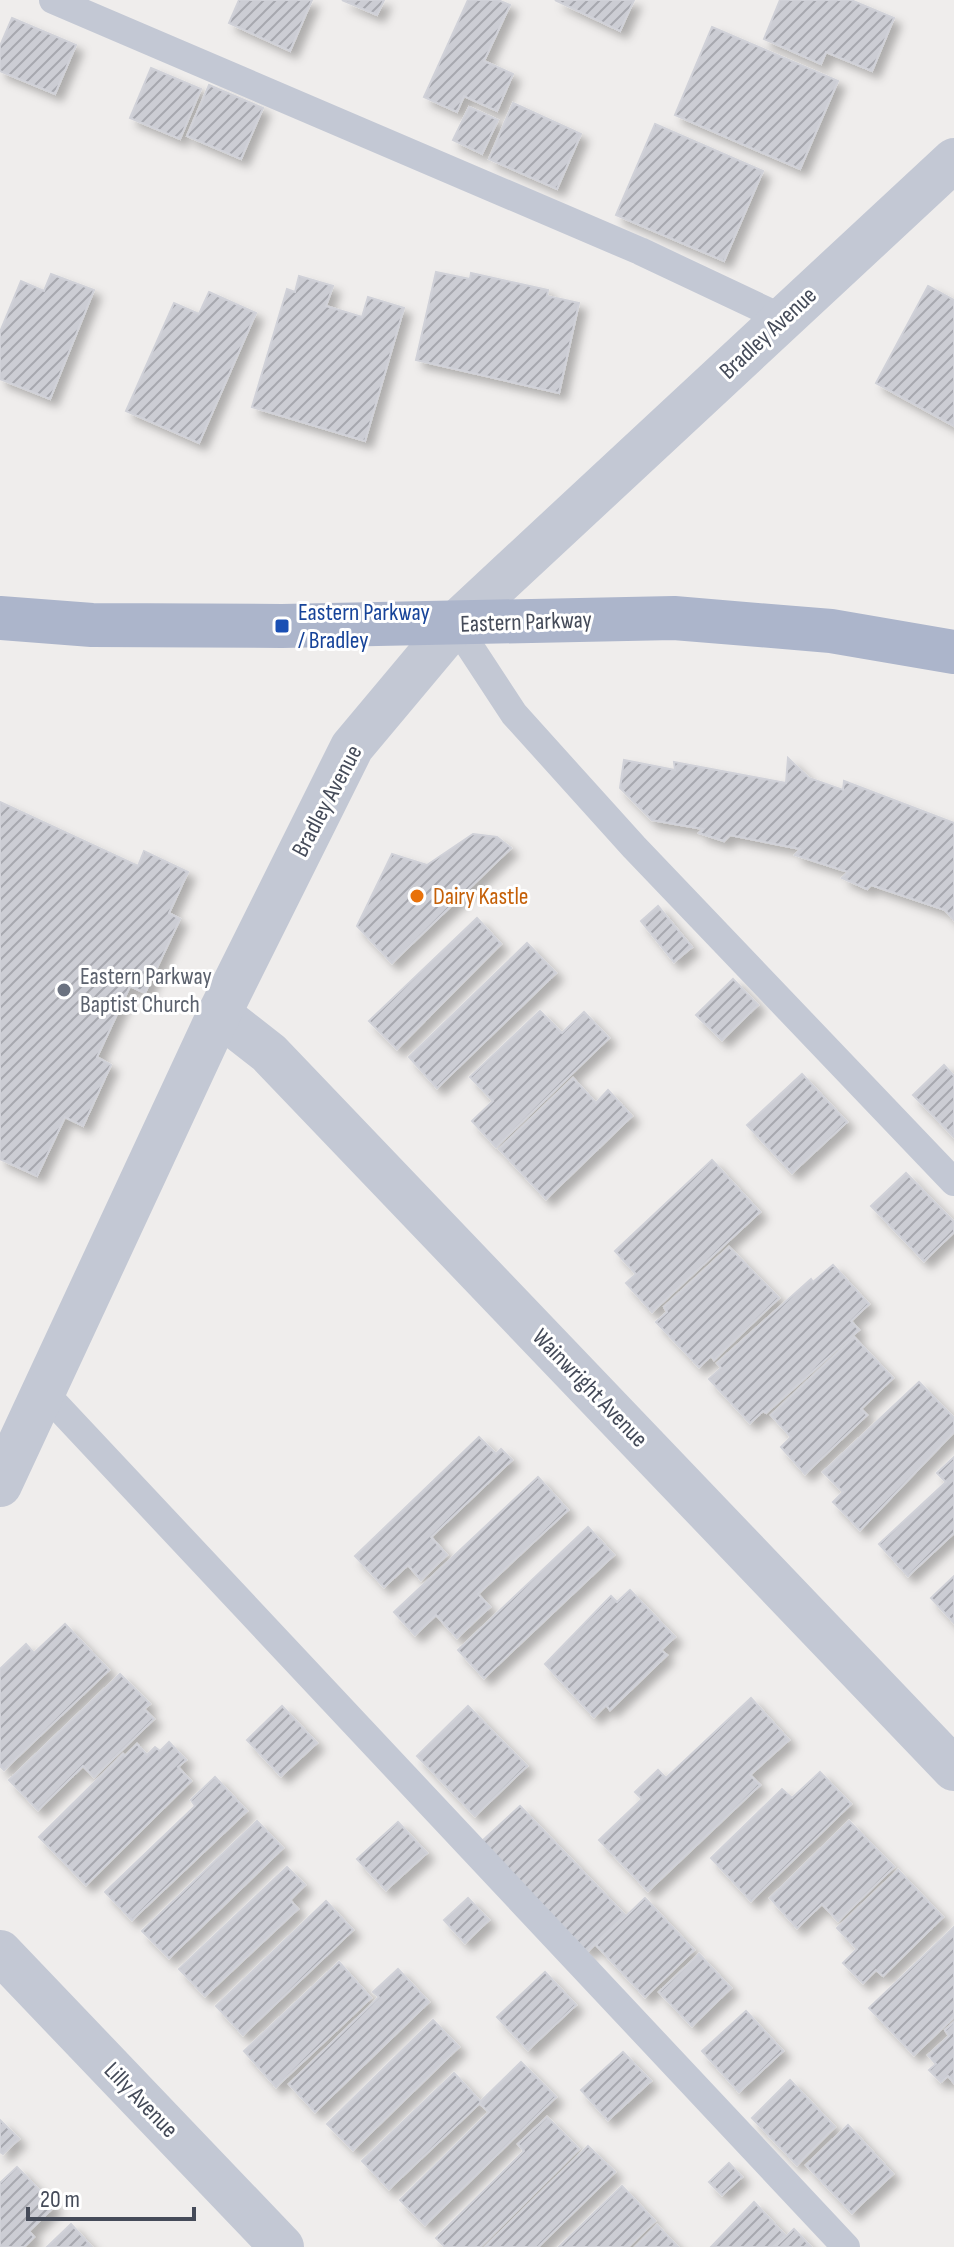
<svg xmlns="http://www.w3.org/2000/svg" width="954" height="2247" viewBox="0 0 954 2247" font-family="'Sofia Sans Condensed',sans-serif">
<defs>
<pattern id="building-hatch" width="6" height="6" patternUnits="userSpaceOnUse" patternTransform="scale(2)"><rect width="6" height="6" fill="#cccdd4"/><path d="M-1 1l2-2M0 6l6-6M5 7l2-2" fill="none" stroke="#a7a8af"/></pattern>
<filter id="shadow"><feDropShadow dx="7" dy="7" stdDeviation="4" flood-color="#0004"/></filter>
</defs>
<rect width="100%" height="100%" fill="#efedec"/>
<g fill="url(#building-hatch)" stroke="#d0d1d8" stroke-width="2" filter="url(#shadow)">
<polygon points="239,0 312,0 290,51 229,23"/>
<polygon points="342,0 384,0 377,15"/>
<polygon points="468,0 498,0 510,5 484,61 513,74 497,111 464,96 457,112 424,97"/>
<polygon points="555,0 634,0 620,31"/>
<polygon points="780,0 851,0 894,18 872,71 826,52 821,64 764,39"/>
<polygon points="12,18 76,45 55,94 0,71 0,46"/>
<polygon points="712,27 838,81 800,169 675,115"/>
<polygon points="151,68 201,89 180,139 130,118"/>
<polygon points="209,85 263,108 241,159 187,136"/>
<polygon points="513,103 581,134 557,189 489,159"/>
<polygon points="469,107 498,120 482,154 453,140"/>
<polygon points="655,124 763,171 724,261 616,215"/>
<polygon points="436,272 470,279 471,273 548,290 547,296 579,303 559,393 416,360"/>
<polygon points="51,274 94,290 50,399 0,379 0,332 21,281 44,291"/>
<polygon points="299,276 333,286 326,306 362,317 368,297 404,308 365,441 252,407 287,289 295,292"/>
<polygon points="928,286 954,300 954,426 876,383"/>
<polygon points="209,292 256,313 199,443 126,411 174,303 199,314"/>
<polygon points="788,758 809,778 843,790 844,781 954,823 954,920 945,910 871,885 867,889 842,878 848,872 795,855 800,849 730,835 724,841 699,833 703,829 652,820 620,788 624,760 675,770 674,762 786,783"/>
<polygon points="0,802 138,866 144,851 188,872 169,913 180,919 145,993 130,986 97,1057 111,1065 83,1126 65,1117 37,1176 0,1159"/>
<polygon points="473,834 497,837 511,848 392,963 357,926 392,854 427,865"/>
<polygon points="658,906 692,947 674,962 641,921"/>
<polygon points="477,918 501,944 397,1049 369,1021"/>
<polygon points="527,943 556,973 437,1088 409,1057"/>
<polygon points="733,979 758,1005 722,1040 696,1015"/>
<polygon points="540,1011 562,1033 584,1012 609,1038 496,1147 472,1121 493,1101 470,1077"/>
<polygon points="944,1065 954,1076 954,1137 913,1095"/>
<polygon points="802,1074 847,1122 792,1173 747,1125"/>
<polygon points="573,1078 596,1103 608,1090 632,1116 546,1199 499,1149"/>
<polygon points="712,1160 760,1212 652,1312 626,1283 636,1274 615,1251"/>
<polygon points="906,1173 954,1222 954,1232 924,1261 871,1206"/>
<polygon points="729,1247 779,1298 714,1360 711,1356 699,1367 656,1322 667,1312 664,1307"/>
<polygon points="833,1265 869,1304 851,1321 859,1330 766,1413 763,1411 750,1423 709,1379 721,1368 717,1363 811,1279 813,1282"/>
<polygon points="854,1337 893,1378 861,1409 867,1415 805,1474 781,1447 791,1437 771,1415"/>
<polygon points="919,1382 954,1418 954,1432 860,1530 833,1502 843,1492 823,1472"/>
<polygon points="479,1437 496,1454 501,1449 512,1460 431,1537 447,1555 421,1580 408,1565 384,1587 355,1556"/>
<polygon points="954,1457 954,1533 908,1576 879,1544 946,1482 937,1473"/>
<polygon points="538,1477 568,1510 478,1594 490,1607 457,1638 436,1615 415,1635 394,1612"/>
<polygon points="588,1527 614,1555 484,1678 458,1650"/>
<polygon points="954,1576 954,1623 931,1598"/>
<polygon points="630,1590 675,1637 661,1650 667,1655 610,1710 606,1705 594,1717 545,1664 611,1596 617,1602"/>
<polygon points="65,1624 109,1670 4,1770 0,1766 0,1669 26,1644 34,1653"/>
<polygon points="120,1674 150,1704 144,1709 154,1719 94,1777 83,1766 38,1810 9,1780"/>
<polygon points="751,1698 789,1740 750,1775 760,1785 648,1891 599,1840 642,1799 635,1792 658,1770 666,1778"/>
<polygon points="282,1706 317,1743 281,1776 247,1740"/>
<polygon points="468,1706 527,1766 475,1816 417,1756"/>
<polygon points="169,1742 186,1760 178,1767 191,1781 86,1885 39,1837 123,1754 125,1756 137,1744 147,1755 155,1747 160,1751"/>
<polygon points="820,1772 851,1804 751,1901 711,1858 782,1789 792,1798"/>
<polygon points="215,1777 247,1811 132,1920 105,1892 195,1806 191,1800"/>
<polygon points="520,1806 625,1915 587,1952 482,1841"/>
<polygon points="257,1821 283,1848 169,1958 142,1931"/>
<polygon points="849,1821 894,1867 838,1921 822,1904 797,1928 770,1898"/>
<polygon points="398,1822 427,1853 386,1890 357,1859"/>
<polygon points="287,1867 305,1885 290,1900 298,1909 205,1996 179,1969"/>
<polygon points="898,1870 943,1917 883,1976 876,1970 863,1983 843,1963 857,1949 837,1928"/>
<polygon points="468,1898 489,1920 465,1943 444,1920"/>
<polygon points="645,1898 694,1950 645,1997 596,1945"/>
<polygon points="326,1901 353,1930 243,2035 216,2006"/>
<polygon points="954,1927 954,2017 914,2055 869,2008"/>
<polygon points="699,1954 731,1988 692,2026 659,1992"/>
<polygon points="339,1962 371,1998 276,2087 244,2051"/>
<polygon points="398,1969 429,2002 315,2112 289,2084 379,1997 373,1992"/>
<polygon points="545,1972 576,2005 528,2050 497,2017"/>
<polygon points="746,2011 783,2051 739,2092 702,2051"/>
<polygon points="433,2020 459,2047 353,2150 327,2124"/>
<polygon points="954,2022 954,2083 948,2076 941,2082 929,2070 936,2064 928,2055 949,2036 945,2030"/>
<polygon points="623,2052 651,2081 608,2120 581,2090"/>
<polygon points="521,2062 556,2097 425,2225 400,2200 489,2112 479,2103"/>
<polygon points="454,2073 481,2102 389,2189 362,2161"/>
<polygon points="790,2080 835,2127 797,2165 752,2118"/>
<polygon points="547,2117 579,2149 480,2247 445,2247 436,2238 524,2151 518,2144"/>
<polygon points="0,2120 19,2139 3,2154 0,2152"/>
<polygon points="848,2125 893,2174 852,2213 806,2165"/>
<polygon points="588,2146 615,2172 538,2247 485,2247"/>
<polygon points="729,2163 742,2177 722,2195 709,2182"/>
<polygon points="17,2167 55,2206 29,2231 34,2237 24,2247 0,2247 0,2183"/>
<polygon points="622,2186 655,2221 628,2247 559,2247"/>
<polygon points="754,2202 785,2235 773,2247 711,2247"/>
<polygon points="71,2224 92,2247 47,2247"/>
<polygon points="657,2225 678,2247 635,2247"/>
<polygon points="794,2229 811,2247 775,2247"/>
</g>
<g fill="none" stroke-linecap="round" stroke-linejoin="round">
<g stroke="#c3c8d4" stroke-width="28">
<polyline points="53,0 640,251 784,319"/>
<polyline points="455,624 514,714 634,847 954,1182"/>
<polyline points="43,1391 846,2247"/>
</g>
<g stroke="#c3c8d4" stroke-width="44">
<polyline points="219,1014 269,1053 954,1769"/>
<polyline points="0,1485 219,1014 352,747 455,624 954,160"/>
<polyline points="0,1952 282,2247"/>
</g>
<polyline stroke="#acb5cb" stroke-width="44" points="0,618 92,625 282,626 674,618 831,631 954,652"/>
</g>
<rect fill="#1a4fb4" stroke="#fff" stroke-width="3" x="274" y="618" width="16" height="16" rx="4"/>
<circle fill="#e8710a" stroke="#fff" stroke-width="3" cx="417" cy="896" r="8"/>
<circle fill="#6b7280" stroke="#fff" stroke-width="3" cx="64" cy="990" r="8"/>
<g text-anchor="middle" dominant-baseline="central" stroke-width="6" stroke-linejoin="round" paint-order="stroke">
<g font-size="24" fill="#454b59" stroke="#fff">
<text transform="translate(768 333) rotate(-43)">Bradley Avenue</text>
<text transform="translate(526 622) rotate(-2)">Eastern Parkway</text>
<text transform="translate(327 801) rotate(-62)">Bradley Avenue</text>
<text transform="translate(590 1388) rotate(46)">Wainwright Avenue</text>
<text transform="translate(141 2100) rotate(46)">Lilly Avenue</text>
</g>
<g font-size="24" fill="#164399" stroke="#fff" text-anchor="start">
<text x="298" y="612">Eastern Parkway<tspan x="298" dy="28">/ Bradley</tspan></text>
</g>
<g font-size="24" fill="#c56008" stroke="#fff" text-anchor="start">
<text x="433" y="896">Dairy Kastle</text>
</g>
<g font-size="24" fill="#5b616d" stroke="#fff" text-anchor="start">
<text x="80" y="976">Eastern Parkway<tspan x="80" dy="28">Baptist Church</tspan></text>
</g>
</g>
<path d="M28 2207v12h166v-12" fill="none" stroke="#454b59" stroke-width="4"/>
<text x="40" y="2207" font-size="24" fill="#454b59" stroke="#ffffff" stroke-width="6" paint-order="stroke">20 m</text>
</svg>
